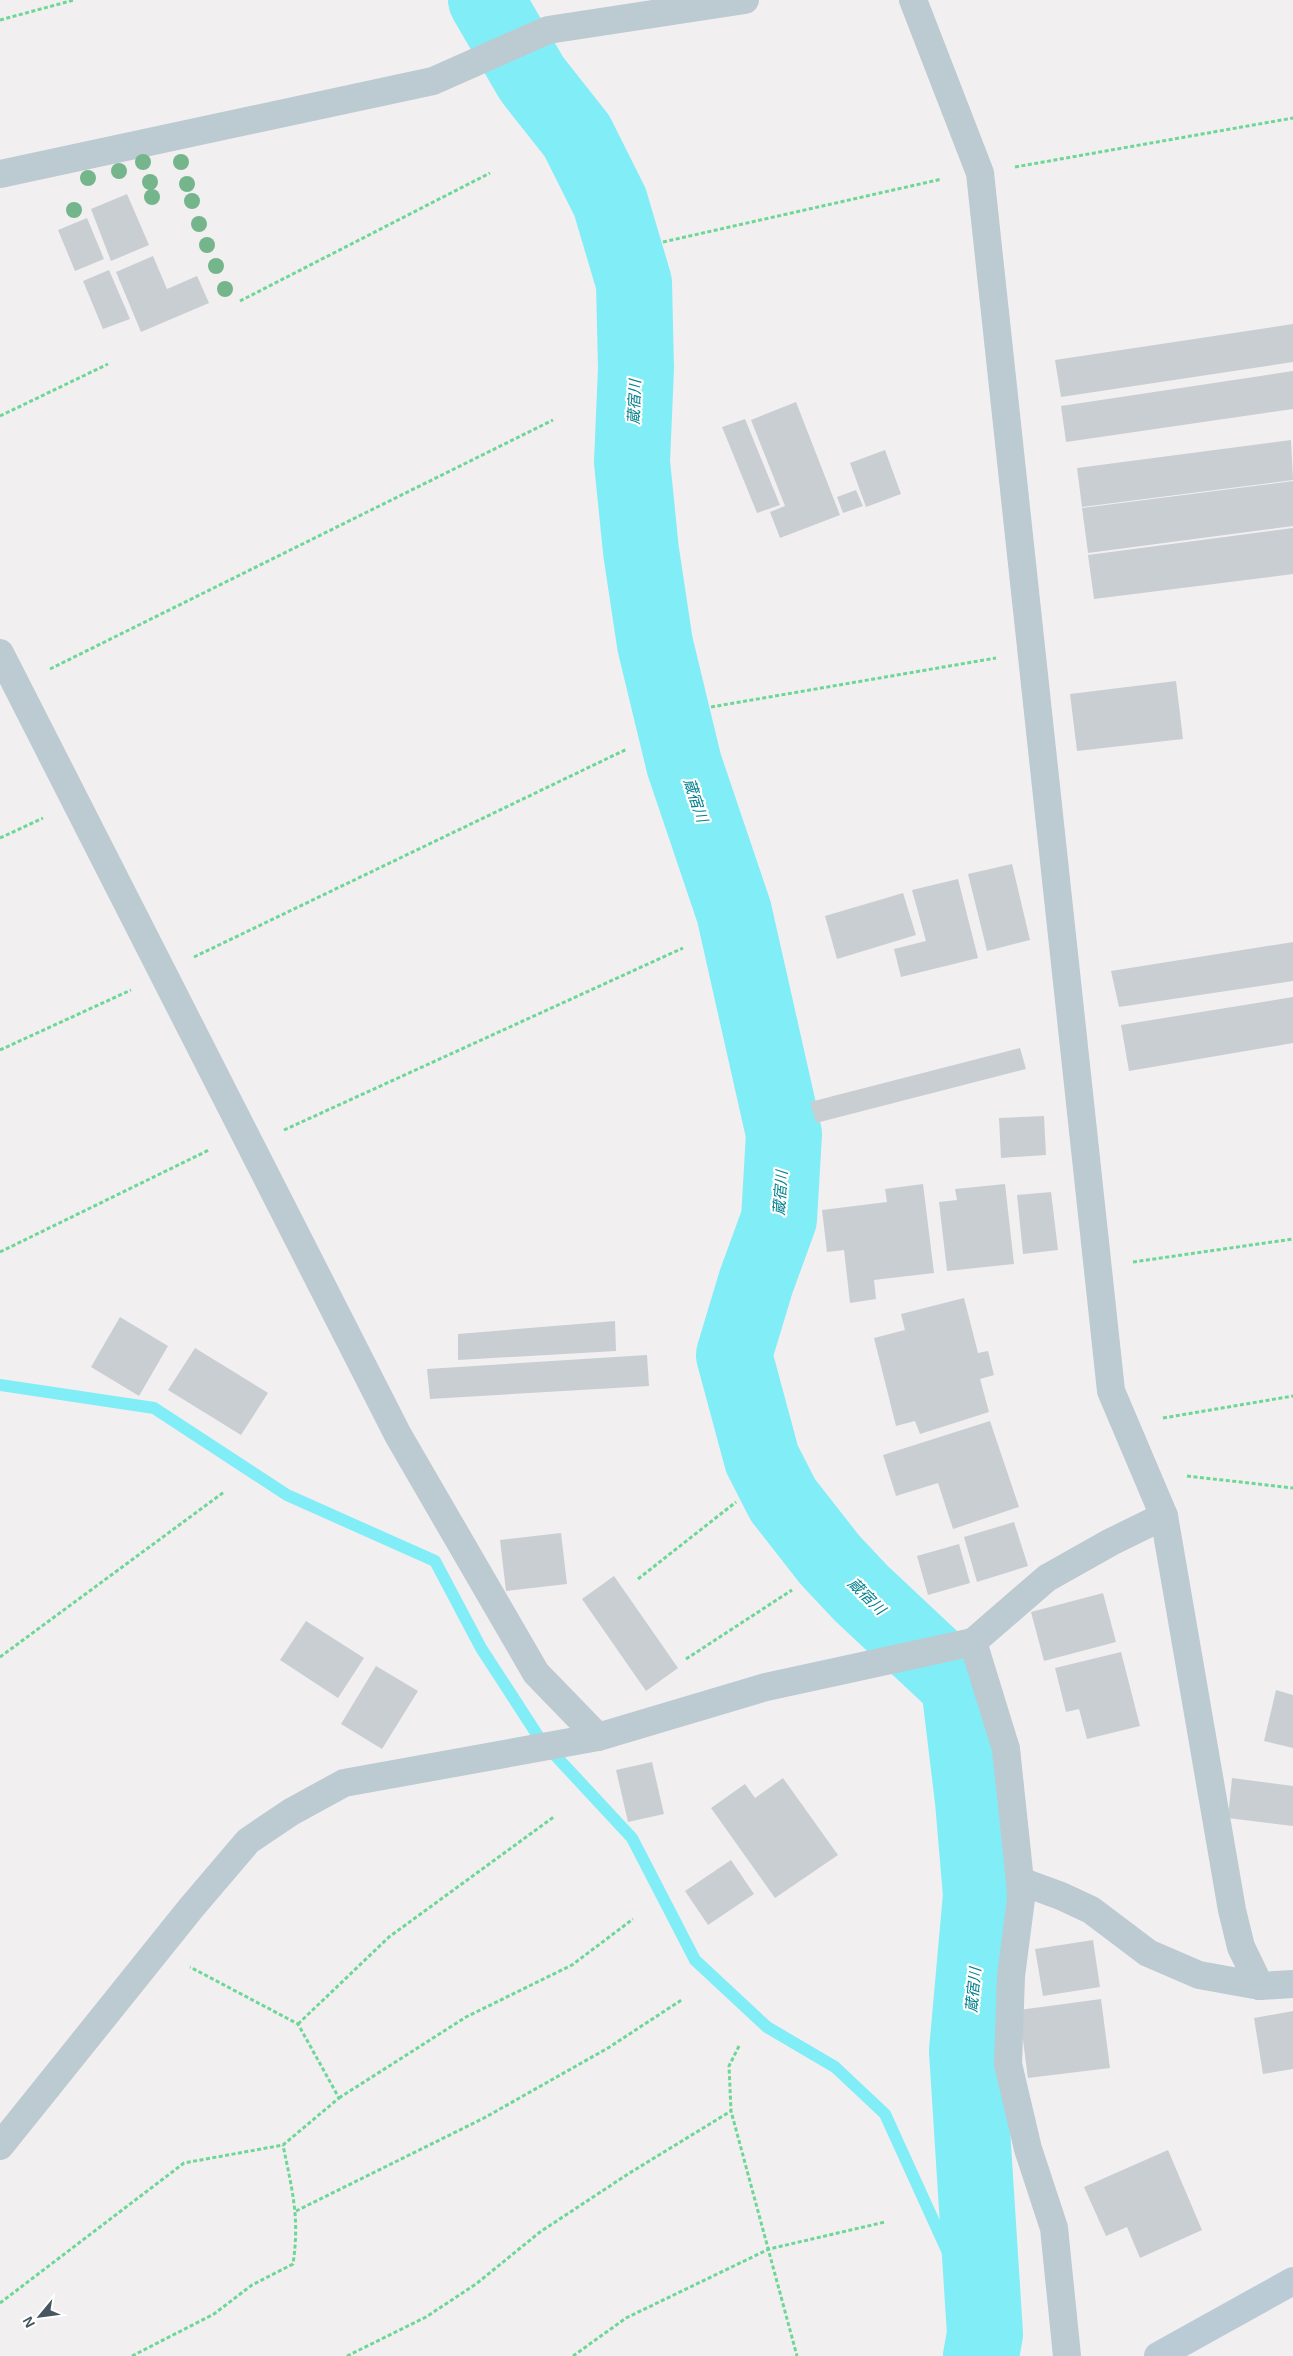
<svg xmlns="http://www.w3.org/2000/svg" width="1293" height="2356" viewBox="0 0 1293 2356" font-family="Arial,'Noto Sans JP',sans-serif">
<rect width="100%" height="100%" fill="#f2eff0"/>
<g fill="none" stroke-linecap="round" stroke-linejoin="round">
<polyline stroke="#81edf7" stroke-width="12" points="0,1385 154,1408 287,1495 435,1561 481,1648 540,1739 632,1838 695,1960 767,2027 835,2067 885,2114 985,2334"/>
<polyline stroke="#81edf7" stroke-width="76" points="486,0 532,79 577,136 610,202 634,283 636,368 632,462 641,551 655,644 684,764 734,912 784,1134 779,1219 756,1282 734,1355 762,1459 783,1500 830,1560 861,1593 959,1685 973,1801 981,1895 967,2051 985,2334 981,2356"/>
</g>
<g fill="#c9ced3">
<polygon points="127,194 149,245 111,261 91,209"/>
<polygon points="87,218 104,259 75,271 58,230"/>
<polygon points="153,256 167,289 197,276 209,303 141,332 116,272"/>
<polygon points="109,270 130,319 103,329 83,281"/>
<polygon points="1293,324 1293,362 1061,397 1055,360"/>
<polygon points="1293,371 1293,409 1066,442 1061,406"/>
<polygon points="796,402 840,515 780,538 770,512 785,506 751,420"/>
<polygon points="745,419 780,505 757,513 722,427"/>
<polygon points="1291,440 1293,480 1082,507 1077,468"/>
<polygon points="885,450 901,494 866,507 850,463"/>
<polygon points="1293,481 1293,526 1088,553 1082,508"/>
<polygon points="856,490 863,506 843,513 837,497"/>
<polygon points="1293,528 1293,574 1094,599 1088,555"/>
<polygon points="1176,681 1183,739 1077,751 1070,694"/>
<polygon points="1012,864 1030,940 987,951 968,874"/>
<polygon points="958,879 978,958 901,977 894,949 926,941 912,890"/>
<polygon points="903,893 916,935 837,959 825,916"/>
<polygon points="1293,942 1293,981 1119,1007 1111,971"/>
<polygon points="1293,997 1293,1043 1129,1071 1121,1025"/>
<polygon points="1020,1048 1026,1069 816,1123 810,1102"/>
<polygon points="1044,1116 1046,1155 1001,1158 999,1118"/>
<polygon points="923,1184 934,1273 874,1280 876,1299 850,1303 844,1250 827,1252 822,1210 887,1202 885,1189"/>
<polygon points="1005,1184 1014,1264 947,1271 939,1202 957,1200 955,1189"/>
<polygon points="1051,1192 1058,1250 1023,1254 1017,1195"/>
<polygon points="964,1298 978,1353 988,1351 994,1375 980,1379 989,1412 920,1434 915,1421 896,1426 874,1338 905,1330 901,1314"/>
<polygon points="120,1317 168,1346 139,1396 91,1367"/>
<polygon points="615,1321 616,1351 458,1360 458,1334"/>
<polygon points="195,1348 268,1393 241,1435 168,1390"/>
<polygon points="647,1355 649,1386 430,1399 427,1369"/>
<polygon points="990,1421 1019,1507 953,1529 938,1483 896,1496 883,1455"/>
<polygon points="1014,1522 1028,1566 977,1582 964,1537"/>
<polygon points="561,1533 567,1584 506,1591 500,1540"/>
<polygon points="959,1544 970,1583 928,1595 917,1556"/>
<polygon points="614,1576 678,1668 646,1691 582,1599"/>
<polygon points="1103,1593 1116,1642 1044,1661 1031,1612"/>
<polygon points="306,1621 364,1658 338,1698 280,1660"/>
<polygon points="1121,1652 1140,1726 1087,1739 1079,1709 1066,1712 1055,1668"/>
<polygon points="376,1666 418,1691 382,1749 341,1724"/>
<polygon points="1276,1690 1293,1695 1293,1748 1264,1741"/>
<polygon points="652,1762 664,1814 628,1822 616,1770"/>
<polygon points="783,1778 838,1855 775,1898 711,1808 745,1784 755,1798"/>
<polygon points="1232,1778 1293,1786 1293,1826 1228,1818"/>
<polygon points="731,1860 754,1894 708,1925 685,1891"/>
<polygon points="1093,1940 1100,1987 1043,1996 1035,1949"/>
<polygon points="1101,1999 1110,2068 1028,2078 1019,2010"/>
<polygon points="1293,2011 1293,2069 1263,2074 1254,2018"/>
<polygon points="1168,2150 1202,2230 1140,2258 1127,2227 1106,2236 1084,2187"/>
</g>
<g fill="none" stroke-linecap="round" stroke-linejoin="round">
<g stroke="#6dd796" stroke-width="3" stroke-dasharray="4 2.5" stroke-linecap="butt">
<polyline points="0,20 74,0"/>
<polyline points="1015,167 1293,118"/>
<polyline points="663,242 942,179"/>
<polyline points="240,301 490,173"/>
<polyline points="0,416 108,364"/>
<polyline points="50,669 553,420"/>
<polyline points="711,707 996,658"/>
<polyline points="0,838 43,818"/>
<polyline points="194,957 627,749"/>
<polyline points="0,1050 131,990"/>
<polyline points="284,1130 683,948"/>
<polyline points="0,1252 209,1150"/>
<polyline points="1133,1262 1293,1239"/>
<polyline points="1163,1418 1293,1396"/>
<polyline points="1187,1476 1293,1488"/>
<polyline points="638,1579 736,1502"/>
<polyline points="0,1657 224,1492"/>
<polyline points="686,1659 792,1590"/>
<polyline points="298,2024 389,1937 555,1816"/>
<polyline points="739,2046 729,2066 731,2111 797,2356"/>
<polyline points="339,2098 466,2017 572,1965 633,1919"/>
<polyline points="296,2211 484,2118 608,2048 683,1999"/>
<polyline points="0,2303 184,2163 283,2145 339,2098 298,2024 190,1967"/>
<path d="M132 2356 214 2314 252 2285 293 2264C300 2217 292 2190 283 2145"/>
<polyline points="347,2356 426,2317 476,2284 540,2232 628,2174 731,2111"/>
<polyline points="573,2356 626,2318 769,2249 885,2222"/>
</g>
<g stroke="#bccad1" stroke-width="28">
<polyline points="913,0 980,173 1111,1391 1164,1516 1232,1910 1241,1947 1260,1986 1293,1984"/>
<polyline points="0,174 433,81 548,30 745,0"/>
<polyline points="0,653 398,1435 536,1673 598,1737"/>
<polyline points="973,1642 1006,1749 1020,1881 1021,1899 1011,1976 1008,2064 1028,2149 1054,2228 1067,2356"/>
<polyline points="1020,1881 1061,1896 1091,1910 1148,1953 1199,1975 1260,1986"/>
<polyline points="0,2146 191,1908 248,1841 291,1812 344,1783 598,1737 766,1687 973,1642 1047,1578 1111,1542 1164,1516"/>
</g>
<polyline stroke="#bbcbd6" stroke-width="28" points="1158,2356 1293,2281"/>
</g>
<g fill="#74b58c">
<circle cx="143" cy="162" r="8"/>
<circle cx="181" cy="162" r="8"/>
<circle cx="119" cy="171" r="8"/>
<circle cx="88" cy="178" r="8"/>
<circle cx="150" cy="182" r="8"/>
<circle cx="187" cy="184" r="8"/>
<circle cx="152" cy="197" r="8"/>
<circle cx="192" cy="201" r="8"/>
<circle cx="74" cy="210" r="8"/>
<circle cx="199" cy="224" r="8"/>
<circle cx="207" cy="245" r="8"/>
<circle cx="216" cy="266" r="8"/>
<circle cx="225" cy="289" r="8"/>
</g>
<g text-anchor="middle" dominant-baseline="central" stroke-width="4.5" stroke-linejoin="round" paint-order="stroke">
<g font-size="15" font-style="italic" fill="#04828e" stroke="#fff">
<text transform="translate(634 402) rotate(-88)">蔵宿川</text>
<text transform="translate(696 800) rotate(71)">蔵宿川</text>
<text transform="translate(780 1193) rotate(-86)">蔵宿川</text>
<text transform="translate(867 1596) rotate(44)">蔵宿川</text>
<text transform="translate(973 1990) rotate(-85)">蔵宿川</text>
</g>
</g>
<g transform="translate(40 2316) rotate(241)" stroke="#ffffff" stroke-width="4" paint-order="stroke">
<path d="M0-4L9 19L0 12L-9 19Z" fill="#455660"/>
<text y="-8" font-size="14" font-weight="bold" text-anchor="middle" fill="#455660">N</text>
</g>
</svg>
